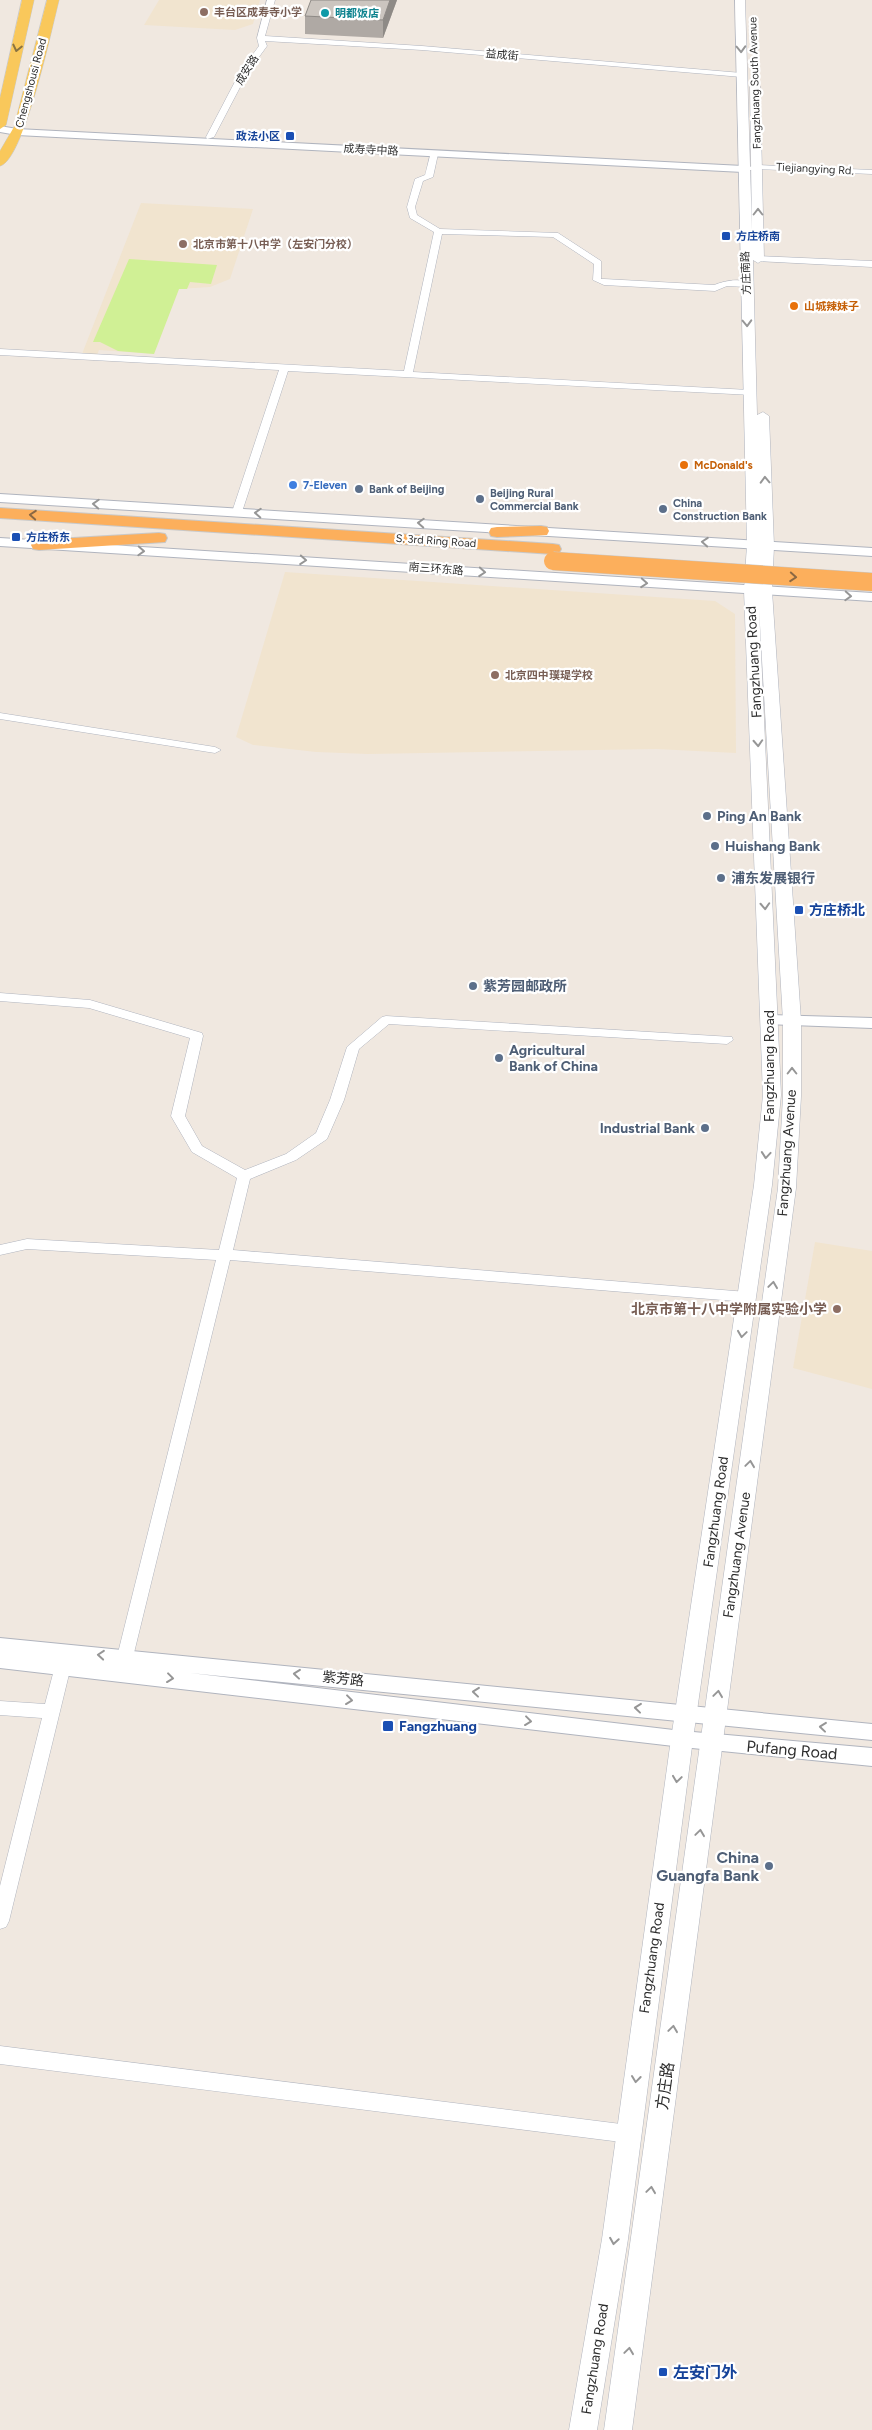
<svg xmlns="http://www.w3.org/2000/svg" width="872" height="2430" viewBox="0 0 872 2430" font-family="Figtree,'Noto Sans SC',sans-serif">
<rect width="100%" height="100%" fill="#f0e8e0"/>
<g fill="#f1e4cf">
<polygon points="159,0 260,0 253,24 235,30 144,25"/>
<polygon points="141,203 253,209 230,279 210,287 179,289 154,354 99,350 97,355 82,354"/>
<polygon points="285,572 715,601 735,614 736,753 656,749 368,754 316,752 253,745 236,737"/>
<polygon points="815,1242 872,1251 872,1389 793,1368"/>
</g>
<polygon fill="#d0f095" points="129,259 217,265 211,284 190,282 187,289 179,289 154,354 118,351 100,342 93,342"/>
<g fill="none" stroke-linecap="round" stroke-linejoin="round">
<defs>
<g id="minor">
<polygon points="267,0 275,0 265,36 422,46 742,73 746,75 742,77 422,50 265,41 267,46 248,72 214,137 207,139 206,137 240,72 259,46 257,38"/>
<path d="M431 152 438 154 433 177 423 181 415 207 417 215 440 229 558 233 601 261V279H604L714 285C724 281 741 277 750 284L746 287 727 286 715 291 604 285 593 280 594 264 553 237 442 234 413 372 749 390 752 391V395L288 371 242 512 237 515 232 512 279 370 0 355V349L404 371 434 232 410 218 407 207 415 179 425 175Z"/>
<polygon points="758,165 872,170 872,174 758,169 743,171 739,169"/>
<polygon points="758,256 872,261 872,267 755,261 755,257"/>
<polygon points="0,713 215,747 221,750 215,753 0,719"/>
<polygon points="0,993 90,1000 202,1033 203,1036 185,1116 202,1146 245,1170 286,1154 316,1133 330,1100 347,1047 382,1017 386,1016 732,1037 733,1040 727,1044 389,1024 359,1049 344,1100 327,1139 296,1160 250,1179 233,1250 747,1292 752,1293 754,1297 752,1301 747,1302 230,1260 133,1657 131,1662 125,1664 119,1662 117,1657 216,1260 27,1249 0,1255 0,1245 27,1239 219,1250 237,1178 192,1152 171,1116 190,1038 89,1008 0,1001"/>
<polygon points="63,1659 69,1661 71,1666 9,1921 6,1927 0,1929 0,1886 42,1718 0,1715 0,1701 45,1704 55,1666 57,1661"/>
<polygon points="0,2046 629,2125 636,2128 638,2134 636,2140 629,2143 0,2064"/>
</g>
<g id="tertiary">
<polygon points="0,126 17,129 743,166 748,169 743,172 17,135 0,132"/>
<polygon points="0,494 872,548 872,556 0,502"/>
<polygon points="0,538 872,593 872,601 0,546"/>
<polygon points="770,1015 872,1018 872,1028 765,1024 762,1020 765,1016"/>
<polygon points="0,1638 872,1724 872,1740 190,1673 682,1731 872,1748 872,1766 682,1747 0,1668"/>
</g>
<polygon id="secondary" points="735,0 745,0 752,232 750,86 755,83 760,86 764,259 758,263 753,260 757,415 763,412 769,416 774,546 772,591 801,1021 801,1096 796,1188 632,2430 604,2430 778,1188 783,1096 783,1021 759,608 781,1095 772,1185 693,1739 628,2239 597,2430 569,2430 602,2239 671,1739 754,1185 763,1095 744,590 747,545"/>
<g id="primary">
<polygon points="22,0 34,0 6,125 0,129 0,98"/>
<path d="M47 0H59C52 27 24 160 0 166V151L14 127Z"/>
</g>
<g id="trunk">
<polygon points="0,508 553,544 559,545 561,549 559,553 553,554 0,518"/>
<polygon points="541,526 547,527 549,531 547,535 497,537 491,536 489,532 491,528 497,527"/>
<polygon points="159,533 165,534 167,538 165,542 39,550 33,549 31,545 33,541 39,540"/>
</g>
</defs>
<use href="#minor" stroke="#b0b4be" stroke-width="1"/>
<use href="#tertiary" stroke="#b0b4be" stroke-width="2"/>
<use href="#secondary" stroke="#b0b4be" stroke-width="1"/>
<use href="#primary" stroke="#c9c9c9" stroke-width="1"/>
<use href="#trunk" stroke="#c9c9c9" stroke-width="2"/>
<use href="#minor" fill="#fff" fill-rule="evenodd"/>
<use href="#tertiary" fill="#fff" fill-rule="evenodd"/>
<use href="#secondary" fill="#fff" fill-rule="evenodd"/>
<use href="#primary" fill="#f9c85b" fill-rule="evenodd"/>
<use href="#trunk" fill="#fcaf5c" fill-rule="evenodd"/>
<defs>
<polyline id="trunk-bridge" points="553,561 872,582"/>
</defs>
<use href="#trunk-bridge" stroke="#c9c9c9" stroke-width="19" stroke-linecap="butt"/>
<use href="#trunk-bridge" stroke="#fcaf5c" stroke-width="18"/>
</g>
<polygon fill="#afa9a4" points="397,0 383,38 305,34 305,16"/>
<polygon fill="#8e8a86" points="390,0 397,0 383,38 383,20"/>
<polygon fill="#cbc5bf" stroke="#8e8a86" points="311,0 390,0 383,20 305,16"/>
<defs><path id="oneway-chevron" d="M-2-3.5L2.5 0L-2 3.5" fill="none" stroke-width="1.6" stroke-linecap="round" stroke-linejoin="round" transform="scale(1.25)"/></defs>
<use stroke="#897342" href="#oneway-chevron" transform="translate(17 48) rotate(103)"/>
<g stroke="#969696">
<use href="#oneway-chevron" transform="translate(741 49) rotate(88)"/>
<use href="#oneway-chevron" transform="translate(758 212) rotate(-90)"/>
<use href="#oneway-chevron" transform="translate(747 323) rotate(88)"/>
<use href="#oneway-chevron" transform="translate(765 480) rotate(-92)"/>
<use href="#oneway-chevron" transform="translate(96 504) rotate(-177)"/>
<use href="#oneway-chevron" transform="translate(258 513) rotate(-177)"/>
<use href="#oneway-chevron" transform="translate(421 523) rotate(-177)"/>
<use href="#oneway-chevron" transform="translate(705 542) rotate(-176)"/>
<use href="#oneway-chevron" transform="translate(141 551) rotate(3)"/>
<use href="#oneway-chevron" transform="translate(303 560) rotate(4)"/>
<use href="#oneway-chevron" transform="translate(482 572) rotate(4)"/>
<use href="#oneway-chevron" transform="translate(644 583) rotate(4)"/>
<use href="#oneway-chevron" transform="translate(848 596) rotate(3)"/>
<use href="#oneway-chevron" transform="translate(758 743) rotate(87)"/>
<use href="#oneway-chevron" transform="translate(765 906) rotate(87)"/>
<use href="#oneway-chevron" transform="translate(792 1071) rotate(-90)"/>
<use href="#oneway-chevron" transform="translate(766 1155) rotate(95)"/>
<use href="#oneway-chevron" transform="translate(773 1285) rotate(-82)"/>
<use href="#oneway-chevron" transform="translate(742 1334) rotate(98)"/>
<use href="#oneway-chevron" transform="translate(750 1464) rotate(-82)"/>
<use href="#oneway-chevron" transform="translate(101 1655) rotate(-175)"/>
<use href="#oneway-chevron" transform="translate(297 1674) rotate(-174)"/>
<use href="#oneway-chevron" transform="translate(170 1678) rotate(7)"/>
<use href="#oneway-chevron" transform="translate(476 1692) rotate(-174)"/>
<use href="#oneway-chevron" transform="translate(718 1694) rotate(-82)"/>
<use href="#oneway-chevron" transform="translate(349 1700) rotate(7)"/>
<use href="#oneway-chevron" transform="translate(638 1708) rotate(-174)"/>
<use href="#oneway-chevron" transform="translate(528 1721) rotate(7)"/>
<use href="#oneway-chevron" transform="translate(823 1727) rotate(-174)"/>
<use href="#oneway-chevron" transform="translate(677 1779) rotate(98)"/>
<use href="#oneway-chevron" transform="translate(700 1833) rotate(-82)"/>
<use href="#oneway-chevron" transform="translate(673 2029) rotate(-82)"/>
<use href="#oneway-chevron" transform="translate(636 2079) rotate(97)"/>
<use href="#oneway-chevron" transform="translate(651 2190) rotate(-82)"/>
<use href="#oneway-chevron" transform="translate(614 2241) rotate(99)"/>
<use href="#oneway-chevron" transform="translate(629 2351) rotate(-82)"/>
</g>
<g stroke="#8b6843">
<use href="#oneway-chevron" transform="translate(33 515) rotate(-176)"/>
<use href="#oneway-chevron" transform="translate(793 577) rotate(4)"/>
</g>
<g fill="#8d6e63" stroke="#fff" stroke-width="2">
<circle cx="204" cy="12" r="5"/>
<circle cx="183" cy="244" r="5"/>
<circle cx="495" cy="675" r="5"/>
<circle cx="837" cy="1309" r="5"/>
</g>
<circle fill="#0f9aa8" stroke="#fff" stroke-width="2" cx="325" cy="13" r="5"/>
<g fill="#1a4fb4" stroke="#fff" stroke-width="2">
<rect x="285" y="131" width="10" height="10" rx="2.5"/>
<rect x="721" y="231" width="10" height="10" rx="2.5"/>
<rect x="11" y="532" width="10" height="10" rx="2.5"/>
<rect x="794" y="905" width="10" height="10" rx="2.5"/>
<rect x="382" y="1720" width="12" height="12" rx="2.5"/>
<rect x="658" y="2367" width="10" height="10" rx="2.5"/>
</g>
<g fill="#e8710a" stroke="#fff" stroke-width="2">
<circle cx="794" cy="306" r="5"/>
<circle cx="684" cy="465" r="5"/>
</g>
<circle fill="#3f7fe0" stroke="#fff" stroke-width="2" cx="293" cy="485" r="5"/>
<g fill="#5c6f8a" stroke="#fff" stroke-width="2">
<circle cx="359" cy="489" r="5"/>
<circle cx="480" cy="499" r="5"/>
<circle cx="663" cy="509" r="5"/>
<circle cx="707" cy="816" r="5"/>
<circle cx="715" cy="846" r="5"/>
<circle cx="721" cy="878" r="5"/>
<circle cx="473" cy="986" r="5"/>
<circle cx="499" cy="1058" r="5"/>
<circle cx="705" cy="1128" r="5"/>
<circle cx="769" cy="1866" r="5"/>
</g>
<g text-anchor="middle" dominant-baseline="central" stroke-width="4.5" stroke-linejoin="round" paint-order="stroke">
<g font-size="11" font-weight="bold" fill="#785e54" stroke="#fff" text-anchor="start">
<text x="214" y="12">丰台区成寿寺小学</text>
<text x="193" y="244">北京市第十八中学（左安门分校）</text>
<text x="505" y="675">北京四中璞瑅学校</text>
</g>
<g font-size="11" font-weight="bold" fill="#0d838f" stroke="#fff" text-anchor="start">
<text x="335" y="13">明都饭店</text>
</g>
<g font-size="11" fill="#2e2e2e" stroke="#fff">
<text transform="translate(502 55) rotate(5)">益成街</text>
<text transform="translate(247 70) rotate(-58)">成安路</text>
<text transform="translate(31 83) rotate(-75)">Chengshousi Road</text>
<text transform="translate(755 83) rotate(-92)">Fangzhuang South Avenue</text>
<text transform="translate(371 150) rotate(3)">成寿寺中路</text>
<text transform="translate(815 169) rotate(3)">Tiejiangying Rd.</text>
<text transform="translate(746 273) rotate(-92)">方庄南路</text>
<text transform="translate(436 541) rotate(4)">S. 3rd Ring Road</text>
<text transform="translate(436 569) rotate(4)">南三环东路</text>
</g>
<g font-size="11" font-weight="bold" fill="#164399" stroke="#fff" text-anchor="start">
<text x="280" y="136" text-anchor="end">政法小区</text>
<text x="736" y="236">方庄桥南</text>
<text x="26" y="537">方庄桥东</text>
</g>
<g font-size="11" font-weight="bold" fill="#c56008" stroke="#fff" text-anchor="start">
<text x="804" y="306">山城辣妹子</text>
<text x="694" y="465">McDonald's</text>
</g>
<g font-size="11" font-weight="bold" fill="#366cbe" stroke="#fff" text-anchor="start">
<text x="303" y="485">7-Eleven</text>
</g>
<g font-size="11" font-weight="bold" fill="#4e5e75" stroke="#fff" text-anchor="start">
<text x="369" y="489">Bank of Beijing</text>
<text x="490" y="493">Beijing Rural<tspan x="490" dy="13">Commercial Bank</tspan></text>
<text x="673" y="503">China<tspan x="673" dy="13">Construction Bank</tspan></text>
</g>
<g font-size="14" fill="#2e2e2e" stroke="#fff">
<text transform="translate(754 662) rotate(-93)">Fangzhuang Road</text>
<text transform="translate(769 1066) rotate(-90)">Fangzhuang Road</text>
<text transform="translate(787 1153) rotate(-86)">Fangzhuang Avenue</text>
<text transform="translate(716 1512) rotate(-82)">Fangzhuang Road</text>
<text transform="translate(737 1555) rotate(-82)">Fangzhuang Avenue</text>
<text transform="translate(343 1679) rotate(6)">紫芳路</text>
<text transform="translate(652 1958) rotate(-82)">Fangzhuang Road</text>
<text transform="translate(595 2359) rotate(-81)">Fangzhuang Road</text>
</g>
<g font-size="14" font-weight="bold" fill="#4e5e75" stroke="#fff" text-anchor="start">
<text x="717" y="816">Ping An Bank</text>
<text x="725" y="846">Huishang Bank</text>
<text x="731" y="878">浦东发展银行</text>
<text x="483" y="986">紫芳园邮政所</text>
<text x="509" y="1050">Agricultural<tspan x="509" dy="16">Bank of China</tspan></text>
<text x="695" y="1128" text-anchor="end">Industrial Bank</text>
</g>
<g font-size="14" font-weight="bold" fill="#164399" stroke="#fff" text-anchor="start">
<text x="809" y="910">方庄桥北</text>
<text x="399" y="1726">Fangzhuang</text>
</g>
<g font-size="14" font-weight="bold" fill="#785e54" stroke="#fff" text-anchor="end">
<text x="827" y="1309">北京市第十八中学附属实验小学</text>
</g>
<g font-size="16" fill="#2e2e2e" stroke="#fff">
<text transform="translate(792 1750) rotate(5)">Pufang Road</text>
<text transform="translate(665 2086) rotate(-82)">方庄路</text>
</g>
<g font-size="16" font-weight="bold" fill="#4e5e75" stroke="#fff" text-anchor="end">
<text x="759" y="1857">China<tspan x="759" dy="18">Guangfa Bank</tspan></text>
</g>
<g font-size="16" font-weight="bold" fill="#164399" stroke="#fff" text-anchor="start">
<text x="673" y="2372">左安门外</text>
</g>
</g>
</svg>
